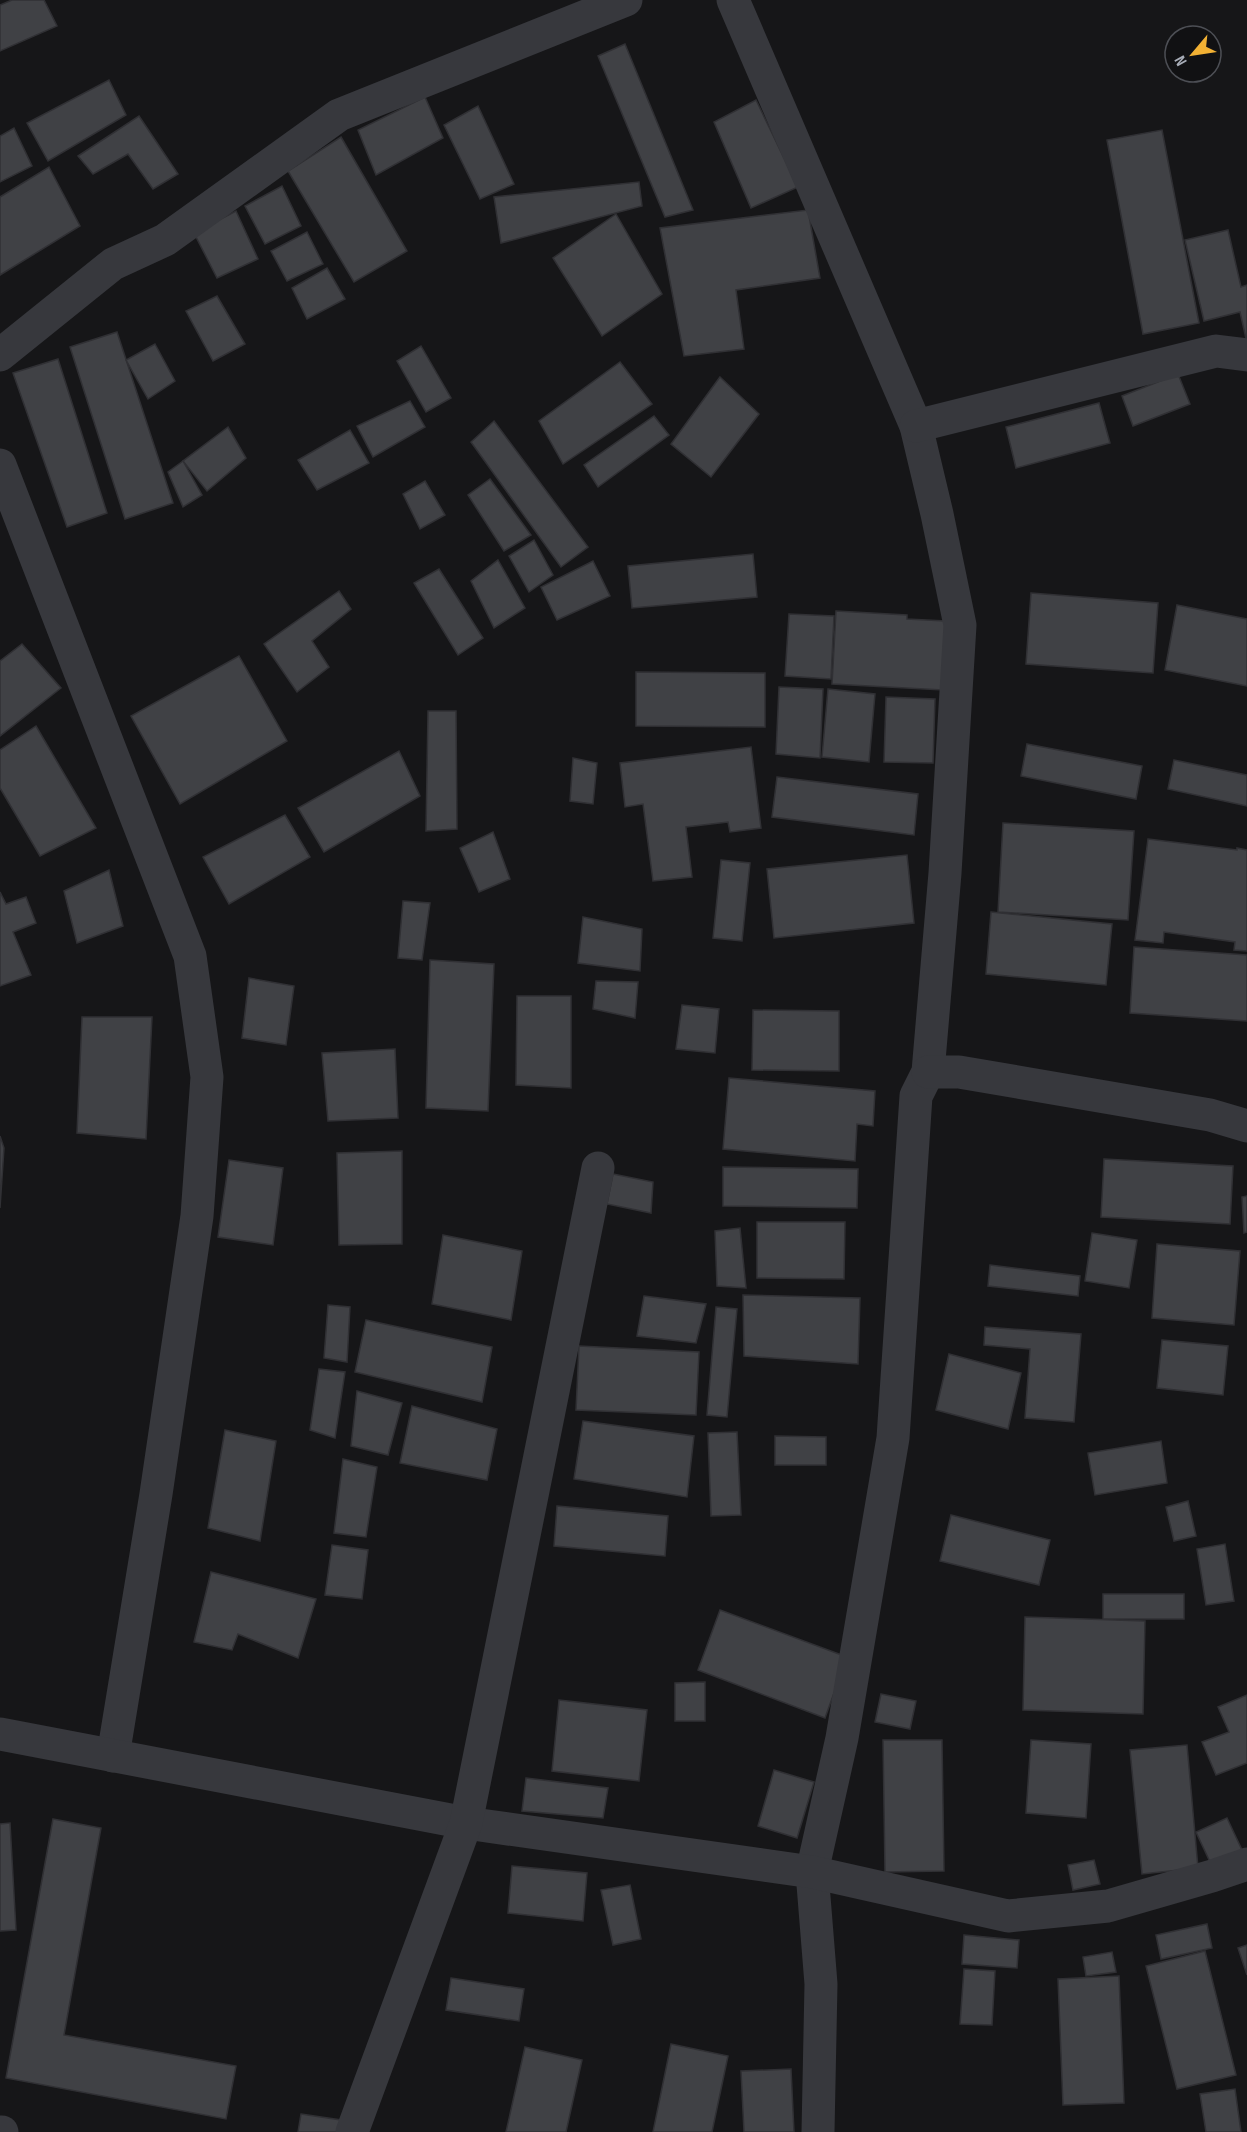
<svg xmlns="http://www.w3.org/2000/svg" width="1247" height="2132" viewBox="0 0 1247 2132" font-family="'Sofia Sans Condensed',sans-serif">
<rect width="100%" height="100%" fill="#161618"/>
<g fill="#404145" stroke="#303034" stroke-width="1.5">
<polygon points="12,0 44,0 57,26 0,51 0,5"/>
<polygon points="625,44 693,210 665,217 598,56"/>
<polygon points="109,80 126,115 48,161 27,123"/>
<polygon points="425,97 443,138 376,175 358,130"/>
<polygon points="756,100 798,187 751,208 714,122"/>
<polygon points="478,106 514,184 480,199 444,125"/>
<polygon points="139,116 178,174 153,189 128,154 93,174 78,156"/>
<polygon points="14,128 32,166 0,182 0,136"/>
<polygon points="1162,130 1199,323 1143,334 1107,140"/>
<polygon points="341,137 407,251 354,282 288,171"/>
<polygon points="49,167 80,226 0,275 0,197"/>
<polygon points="639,182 642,206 501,243 494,197"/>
<polygon points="282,186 301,226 265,244 245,206"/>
<polygon points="808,210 820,278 736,290 744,349 684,356 660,228"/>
<polygon points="236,211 258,259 217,278 194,233"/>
<polygon points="616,214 662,294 602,336 553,258"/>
<polygon points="1228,230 1241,287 1247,285 1247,343 1240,312 1204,321 1185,240"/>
<polygon points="307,232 323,264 287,281 271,251"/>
<polygon points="327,268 345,299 307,319 292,288"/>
<polygon points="217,296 245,344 213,361 186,311"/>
<polygon points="117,332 173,503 125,519 70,347"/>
<polygon points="155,344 175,381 148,399 126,360"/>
<polygon points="421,346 451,398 426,412 397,361"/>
<polygon points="58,359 107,513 67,527 13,373"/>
<polygon points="620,362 652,404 563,464 539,421"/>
<polygon points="1178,374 1190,404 1133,426 1122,396"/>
<polygon points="720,377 759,414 711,477 671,444"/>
<polygon points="410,401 425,427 373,457 357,426"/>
<polygon points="1099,403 1110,443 1016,468 1006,427"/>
<polygon points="654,416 669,435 598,487 584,465"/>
<polygon points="494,421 588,547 561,567 471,442"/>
<polygon points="228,427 246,458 207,491 183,461"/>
<polygon points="350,430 369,463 317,490 298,460"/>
<polygon points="183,461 202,495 183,507 168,472"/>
<polygon points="490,479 531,535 504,551 468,495"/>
<polygon points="425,481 445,515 420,529 403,494"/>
<polygon points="534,540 553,575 529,592 509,556"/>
<polygon points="753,554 757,597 632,608 628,566"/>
<polygon points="498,560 525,608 494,628 471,581"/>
<polygon points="593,561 610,596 557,620 541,587"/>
<polygon points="439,569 483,638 458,655 414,583"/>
<polygon points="339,591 351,609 312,641 329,667 297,692 264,644"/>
<polygon points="1031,593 1158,603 1153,673 1026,664"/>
<polygon points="1177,605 1247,619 1247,686 1165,670"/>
<polygon points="836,611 907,615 907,619 946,621 943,690 832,684"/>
<polygon points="789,614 834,616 831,679 785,676"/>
<polygon points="22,644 61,688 0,736 0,661"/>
<polygon points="239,656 287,741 180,804 131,716"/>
<polygon points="636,672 765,673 765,727 636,726"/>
<polygon points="779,687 823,689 820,758 776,754"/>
<polygon points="828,689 875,694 869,762 822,757"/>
<polygon points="886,697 935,699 933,763 884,762"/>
<polygon points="428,711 456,711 457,829 426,831"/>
<polygon points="36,726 96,828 40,856 0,788 0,750"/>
<polygon points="1027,744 1142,766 1136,799 1021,776"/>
<polygon points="751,747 761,828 730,832 728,822 686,827 692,877 653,881 643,804 625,807 620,763"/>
<polygon points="399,751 420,796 324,852 298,808"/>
<polygon points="573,758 597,763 593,804 570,801"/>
<polygon points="1174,760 1247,775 1247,806 1168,789"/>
<polygon points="777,777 918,794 914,835 772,817"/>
<polygon points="285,815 310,857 229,904 203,857"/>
<polygon points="1003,823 1134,831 1128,920 998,912"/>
<polygon points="493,832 510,879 479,892 460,848"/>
<polygon points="1148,839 1237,850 1237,848 1247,850 1247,951 1234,950 1235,942 1164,932 1163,943 1135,940"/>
<polygon points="907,855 914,923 774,938 767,869"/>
<polygon points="721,860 750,863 742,941 713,938"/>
<polygon points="109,870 123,926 77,943 64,891"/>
<polygon points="0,892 6,904 26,897 36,923 13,932 31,975 0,986"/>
<polygon points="403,901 430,903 422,960 398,958"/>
<polygon points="991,912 1112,924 1106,985 986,974"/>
<polygon points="583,917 642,929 640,971 578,963"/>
<polygon points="1134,947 1247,955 1247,1021 1130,1013"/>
<polygon points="430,960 494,964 488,1111 426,1108"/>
<polygon points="249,978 294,986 286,1045 242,1038"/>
<polygon points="596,981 638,982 635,1018 593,1009"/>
<polygon points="517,996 571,996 571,1088 516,1085"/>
<polygon points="682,1005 719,1009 715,1053 676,1049"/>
<polygon points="753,1010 839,1011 839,1071 752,1070"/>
<polygon points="82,1017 152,1017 146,1139 77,1133"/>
<polygon points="395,1049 398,1118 328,1121 322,1053"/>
<polygon points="729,1078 875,1091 873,1126 857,1124 855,1161 723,1149"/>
<polygon points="0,1136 4,1148 0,1208"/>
<polygon points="402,1151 402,1244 339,1245 337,1153"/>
<polygon points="1104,1159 1233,1166 1230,1224 1101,1217"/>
<polygon points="229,1160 283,1168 273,1245 218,1237"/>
<polygon points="723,1167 858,1169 857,1208 723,1206"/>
<polygon points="613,1174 653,1182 651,1213 607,1204"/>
<polygon points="1247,1196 1247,1232 1244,1233 1242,1197"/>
<polygon points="757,1222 845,1222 844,1279 757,1278"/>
<polygon points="740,1228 746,1288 717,1286 715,1231"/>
<polygon points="1092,1233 1137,1240 1129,1288 1085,1281"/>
<polygon points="443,1235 522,1251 511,1320 432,1304"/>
<polygon points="1157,1244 1240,1251 1234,1325 1152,1318"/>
<polygon points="990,1265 1080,1276 1078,1296 988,1286"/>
<polygon points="743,1295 860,1298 858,1364 744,1356"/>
<polygon points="644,1296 706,1304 696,1343 637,1336"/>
<polygon points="328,1305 350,1307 347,1362 324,1358"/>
<polygon points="716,1307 737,1309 727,1417 707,1415"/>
<polygon points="366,1320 492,1347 482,1402 355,1372"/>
<polygon points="985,1327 1081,1334 1074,1422 1025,1418 1030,1349 984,1345"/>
<polygon points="1162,1340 1228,1346 1223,1395 1157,1388"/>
<polygon points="579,1346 699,1352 696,1415 576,1410"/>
<polygon points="949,1354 1021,1373 1008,1429 936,1410"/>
<polygon points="319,1369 345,1372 335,1438 310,1430"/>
<polygon points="357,1391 402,1403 388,1455 351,1446"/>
<polygon points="412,1406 497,1429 487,1480 400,1463"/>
<polygon points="583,1421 694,1436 687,1497 574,1479"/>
<polygon points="225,1430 276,1441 260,1541 208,1528"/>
<polygon points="737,1432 741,1515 711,1516 708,1433"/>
<polygon points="775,1436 826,1437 826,1465 775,1465"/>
<polygon points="1161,1441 1167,1483 1095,1495 1088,1453"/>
<polygon points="343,1459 377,1467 366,1537 334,1533"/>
<polygon points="1188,1501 1196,1536 1174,1541 1166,1507"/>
<polygon points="557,1506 668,1516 665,1556 554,1546"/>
<polygon points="951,1515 1050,1540 1039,1585 940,1561"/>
<polygon points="1225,1544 1234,1601 1206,1605 1197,1549"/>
<polygon points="332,1545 368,1550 362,1599 325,1595"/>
<polygon points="211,1572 316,1599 298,1658 238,1634 232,1650 194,1642"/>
<rect x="1103" y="1594" width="81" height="25"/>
<polygon points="720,1610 847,1657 825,1718 698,1670"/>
<polygon points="1025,1617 1145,1621 1143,1714 1023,1710"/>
<polygon points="705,1682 705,1721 675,1721 675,1683"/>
<polygon points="881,1694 916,1701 910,1729 875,1722"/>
<polygon points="1247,1695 1247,1763 1216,1775 1202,1742 1229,1732 1218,1707"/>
<polygon points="559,1700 647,1710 639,1781 552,1771"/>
<polygon points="883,1740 942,1740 944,1871 885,1872"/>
<polygon points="1031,1740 1091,1744 1086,1818 1026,1813"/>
<polygon points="1187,1745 1198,1868 1142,1874 1130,1750"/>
<polygon points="774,1770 814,1782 797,1838 758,1826"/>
<polygon points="526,1778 608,1788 603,1818 522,1811"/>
<polygon points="1227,1818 1242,1850 1211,1864 1196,1832"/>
<polygon points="53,1819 101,1828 64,2035 236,2066 226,2119 6,2078"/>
<polygon points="10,1823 16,1930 0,1931 0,1824"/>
<polygon points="1094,1860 1100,1884 1073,1890 1068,1865"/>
<polygon points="512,1866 587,1873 583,1921 508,1913"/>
<polygon points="630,1885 641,1939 613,1945 601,1890"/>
<polygon points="1207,1924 1212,1948 1161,1959 1156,1935"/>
<polygon points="964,1935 1019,1940 1017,1968 962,1964"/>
<polygon points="1247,1945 1247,1975 1238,1948"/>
<polygon points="1205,1951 1236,2075 1177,2089 1146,1966"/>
<polygon points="1112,1952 1116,1972 1086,1976 1083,1957"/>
<polygon points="964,1969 995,1971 992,2025 960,2024"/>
<polygon points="1119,1976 1124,2103 1063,2105 1058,1979"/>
<polygon points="451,1978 524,1989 519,2021 446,2010"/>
<polygon points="671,2044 728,2056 712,2132 653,2132"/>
<polygon points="525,2047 582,2060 566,2132 506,2132"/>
<polygon points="791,2069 794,2132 744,2132 741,2071"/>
<polygon points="1235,2089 1241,2132 1206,2132 1200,2094"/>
<polygon points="301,2114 341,2120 339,2132 298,2132"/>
</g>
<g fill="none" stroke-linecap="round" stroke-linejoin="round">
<g stroke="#37383d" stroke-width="33">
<polyline points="733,0 916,426 937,514 960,625 945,873 928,1072 916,1096 893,1438 842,1738 812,1872 821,1984 818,2132"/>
<polyline points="0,355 113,264 165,240 339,115 626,0"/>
<polyline points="916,426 1216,351 1247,355"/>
<polyline points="0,465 190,956 207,1077 197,1216 156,1494 113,1756"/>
<polyline points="928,1072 959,1072 1210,1115 1247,1126"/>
<polyline points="0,1734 466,1823 812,1872 1008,1916 1108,1906 1212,1876 1247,1864"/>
<polyline points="0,2132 2,2132"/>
<polyline points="352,2132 466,1823 598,1168"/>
</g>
</g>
<g transform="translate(1193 54) rotate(241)"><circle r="28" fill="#111113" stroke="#4d4f55" stroke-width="1.5"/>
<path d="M0-4.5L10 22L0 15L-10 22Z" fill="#f2b134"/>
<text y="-9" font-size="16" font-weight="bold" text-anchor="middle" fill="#a8adb8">N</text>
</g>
</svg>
